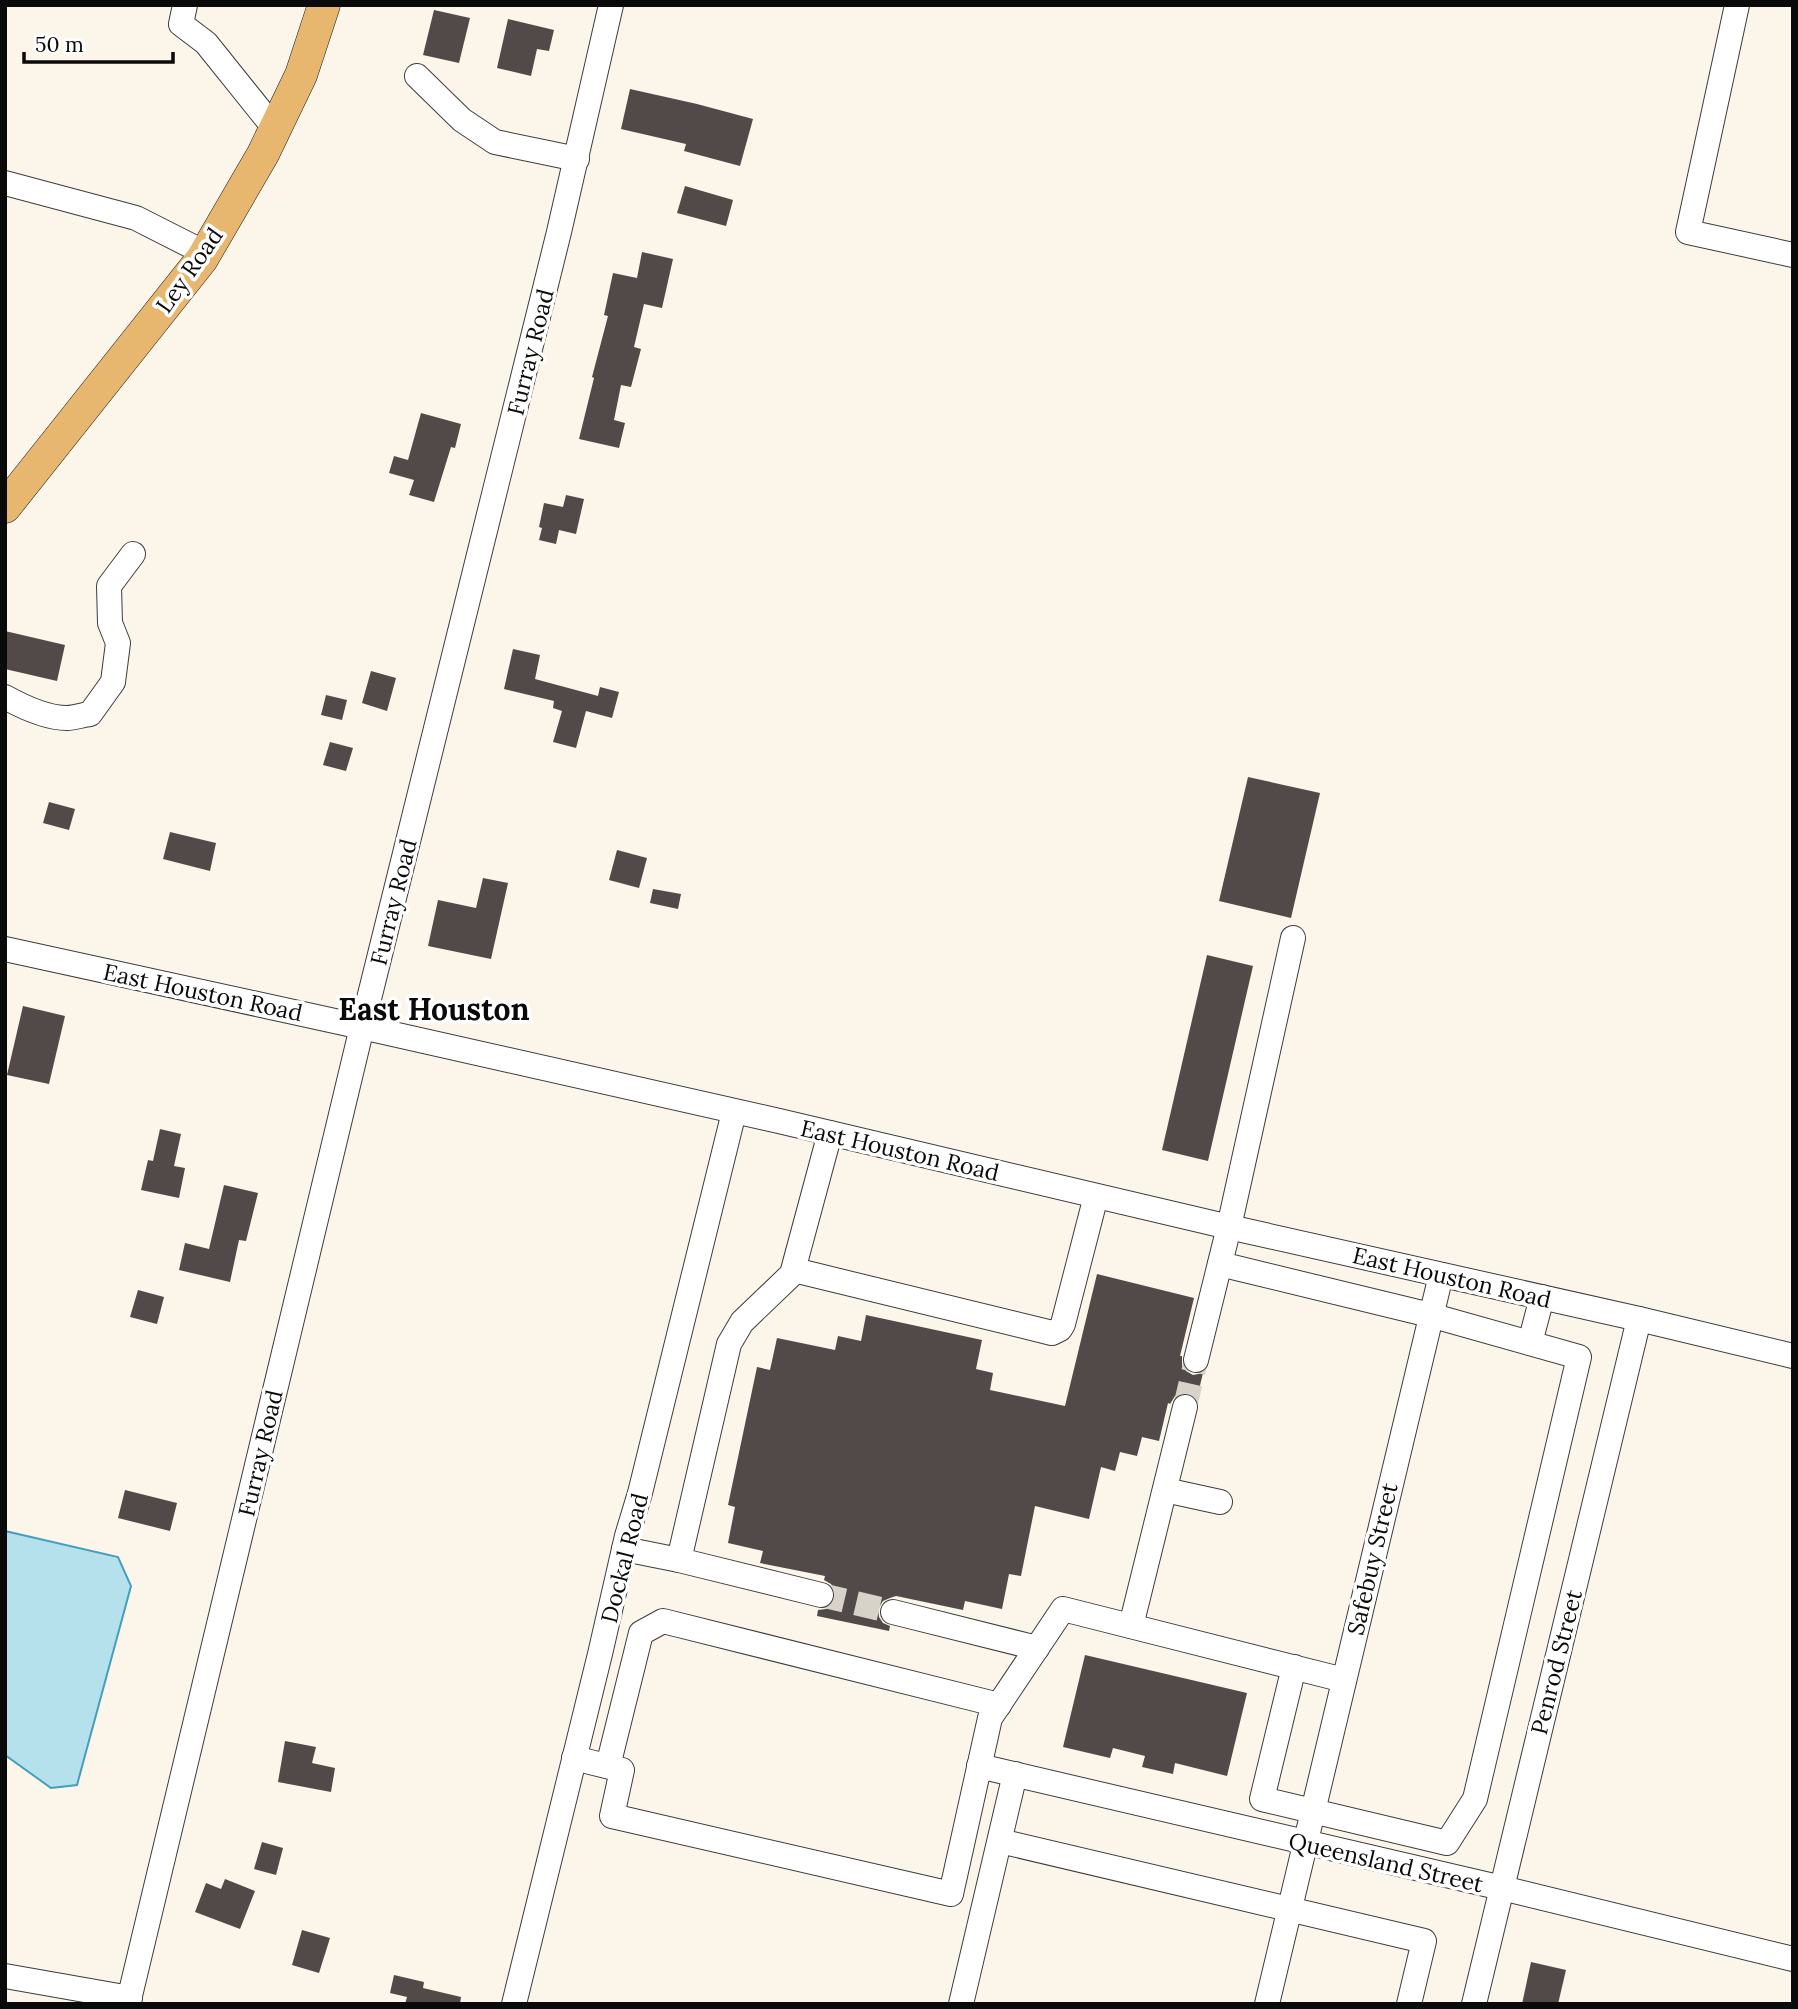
<svg xmlns="http://www.w3.org/2000/svg" width="1798" height="2009" viewBox="0 0 1798 2009" font-family="Lora,serif">
<rect width="100%" height="100%" fill="#fcf6ea"/>
<polygon fill="#b5e1ed" stroke="#459ebb" stroke-width="2" points="5,1531 118,1557 131,1586 77,1785 51,1788 5,1755"/>
<g fill="#514a48">
<polygon points="434,10 470,18 459,63 423,55"/>
<polygon points="508,19 554,30 549,51 537,49 531,76 497,68"/>
<polygon points="630,89 697,104 753,119 740,166 684,151 686,144 621,129"/>
<polygon points="685,186 733,200 726,226 677,213"/>
<polygon points="642,252 673,259 662,308 644,304 634,347 641,349 631,387 621,385 614,420 625,423 619,448 579,439 594,378 592,377 608,316 604,315 613,273 637,278"/>
<polygon points="421,413 461,424 455,448 451,447 434,502 409,495 414,480 389,473 394,456 408,460"/>
<polygon points="566,495 584,499 576,534 559,530 556,544 539,540 542,528 539,527 544,503 563,507"/>
<polygon points="5,631 65,645 57,681 5,669"/>
<polygon points="513,649 540,655 535,679 598,696 600,687 619,692 612,718 586,711 576,748 553,742 562,711 553,708 554,701 504,689"/>
<polygon points="371,671 396,678 387,711 362,703"/>
<polygon points="326,695 347,700 342,720 321,715"/>
<polygon points="330,742 353,748 346,771 323,765"/>
<polygon points="1248,777 1320,793 1291,918 1219,901"/>
<polygon points="49,802 75,809 69,830 43,823"/>
<polygon points="170,832 216,843 210,871 163,859"/>
<polygon points="617,850 647,858 639,888 609,880"/>
<polygon points="483,878 508,883 491,959 428,946 438,900 476,908"/>
<polygon points="653,889 681,894 678,909 650,903"/>
<polygon points="1207,955 1253,966 1208,1161 1162,1150"/>
<polygon points="23,1006 65,1016 49,1084 7,1075"/>
<polygon points="160,1129 181,1134 174,1166 185,1168 179,1198 141,1190 148,1160 153,1161"/>
<polygon points="224,1185 258,1193 246,1241 239,1240 230,1282 179,1270 185,1243 209,1249"/>
<polygon points="1097,1274 1194,1298 1180,1356 1182,1356 1182,1365 1186,1371 1193,1375 1203,1373 1197,1398 1188,1392 1180,1393 1175,1396 1170,1404 1168,1403 1159,1441 1142,1437 1137,1456 1120,1452 1115,1471 1101,1467 1089,1519 1035,1506 1021,1576 1009,1574 1002,1609 965,1601 963,1610 896,1596 890,1598 883,1601 878,1609 879,1617 883,1623 890,1626 889,1631 817,1616 818,1610 826,1609 831,1606 836,1598 835,1590 831,1584 824,1580 825,1576 760,1563 763,1551 728,1543 735,1507 728,1505 757,1367 770,1370 777,1338 835,1350 838,1336 861,1341 866,1315 982,1340 976,1369 993,1373 990,1390 1065,1406"/>
<polygon points="138,1290 164,1297 157,1324 130,1317"/>
<polygon points="125,1490 177,1503 170,1531 118,1518"/>
<polygon points="1085,1655 1247,1693 1227,1776 1175,1763 1173,1774 1142,1767 1145,1756 1113,1748 1110,1758 1063,1747"/>
<polygon points="285,1741 316,1747 312,1763 335,1768 331,1792 278,1782"/>
<polygon points="262,1842 283,1848 276,1875 254,1869"/>
<polygon points="225,1879 255,1891 240,1929 195,1912 206,1883 221,1889"/>
<polygon points="302,1930 330,1938 319,1973 292,1965"/>
<polygon points="1531,1962 1566,1970 1558,2004 1522,2004"/>
<polygon points="394,1975 424,1982 423,1988 461,1997 460,2004 405,2004 407,1997 390,1993"/>
</g>
<g fill="none" stroke-linecap="round" stroke-linejoin="round">
<g stroke="#d8d3c8" stroke-width="24" stroke-dasharray="24 12" stroke-linecap="butt">
<polyline points="1185,1407 1196,1360"/>
<polyline points="821,1595 893,1612"/>
</g>
<defs>
<g id="minor">
<polyline points="185,5 181,24 206,43 275,129"/>
<polyline points="1737,5 1688,232 1793,255"/>
<polyline points="417,76 462,120 495,142 577,159"/>
<polyline points="5,183 136,218 205,253"/>
<path d="M5 697C23 707 46 718 67 718 74 718 82 715 90 714L113 682 118 643 110 623 109 586 133 554"/>
<polyline points="5,949 362,1027 779,1121 1229,1227 1639,1319 1793,1356"/>
<polyline points="1220,1264 1430,1315 1579,1357 1475,1799 1447,1843 1262,1799 1294,1667"/>
<polyline points="794,1270 1052,1333 1060,1329 1063,1324 1096,1196"/>
<polyline points="1530,1343 1542,1297"/>
<polyline points="1196,1360 1229,1227 1293,938"/>
<polyline points="1165,1490 1220,1502"/>
<polyline points="624,1549 679,1560 729,1344 742,1322 792,1274 830,1133"/>
<polyline points="679,1560 821,1595"/>
<polyline points="893,1612 1037,1648"/>
<polyline points="1131,1626 1185,1407"/>
<polyline points="574,1758 622,1770 612,1816 951,1894 990,1718 1063,1609 1344,1680"/>
<polyline points="608,1766 641,1633 663,1621 999,1705"/>
<polyline points="979,1766 1502,1888 1793,1959"/>
<polyline points="1000,1841 1424,1941 1409,2004"/>
<polyline points="5,1976 130,1998"/>
<polyline points="128,2004 362,1027 559,232 611,5"/>
<polyline points="514,2004 600,1654 627,1536 640,1493 734,1112"/>
<polyline points="961,2004 1015,1774"/>
<polyline points="1267,2004 1441,1275"/>
<polyline points="1474,2004 1639,1319"/>
</g>
<polyline id="major" points="5,507 202,259 263,154 275,129 301,75 324,5"/>
</defs>
<use href="#minor" stroke="#3d3d3d" stroke-width="26"/>
<use href="#major" stroke="#1b1b1b" stroke-width="33"/>
<use href="#minor" stroke="#fff" stroke-width="24"/>
<use href="#major" stroke="#e7b770" stroke-width="32"/>
</g>
<g text-anchor="middle" dominant-baseline="central" stroke-width="7" stroke-linejoin="round" paint-order="stroke">
<g font-size="23" fill="#0a0a0a" stroke="#fff">
<text transform="translate(189 270) rotate(-55)">Ley Road</text>
<text transform="translate(530 352) rotate(-76)">Furray Road</text>
<text transform="translate(393 902) rotate(-76)">Furray Road</text>
<text transform="translate(203 992) rotate(12)">East Houston Road</text>
<text transform="translate(900 1150) rotate(13)">East Houston Road</text>
<text transform="translate(1452 1277) rotate(13)">East Houston Road</text>
<text transform="translate(260 1453) rotate(-77)">Furray Road</text>
<text transform="translate(624 1558) rotate(-76)">Dockal Road</text>
<text transform="translate(1372 1559) rotate(-77)">Safebuy Street</text>
<text transform="translate(1556 1662) rotate(-76)">Penrod Street</text>
<text transform="translate(1386 1862) rotate(13)">Queensland Street</text>
</g>
<g font-size="30" font-weight="bold" fill="#0a0a0a" stroke="#fff">
<text x="434" y="1009">East Houston</text>
</g>
</g>
<rect width="1798" height="2009" fill="none" stroke="#0a0a0a" stroke-width="14"/>
<path d="M24 52v10h149v-10" fill="none" stroke="#0a0a0a" stroke-width="3.5"/>
<text x="35" y="52" font-size="21" fill="#0a0a0a" stroke="#ffffff" stroke-width="5" paint-order="stroke">50 m</text>
</svg>
